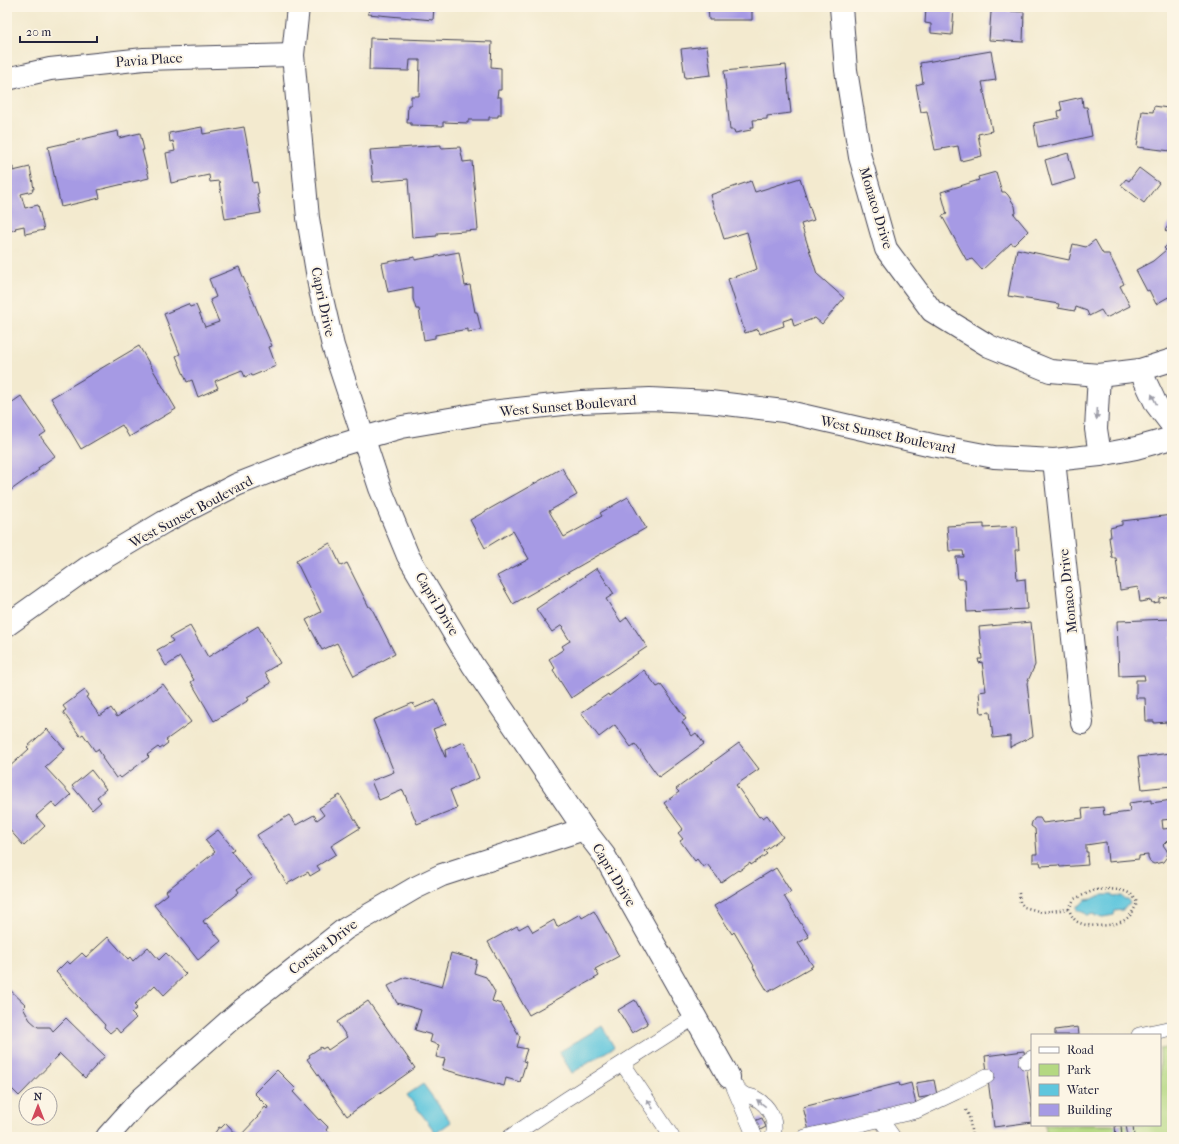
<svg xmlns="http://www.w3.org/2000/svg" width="1179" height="1144" viewBox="0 0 1179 1144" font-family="'IM FELL French Canon',serif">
<rect width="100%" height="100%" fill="#fcf5e5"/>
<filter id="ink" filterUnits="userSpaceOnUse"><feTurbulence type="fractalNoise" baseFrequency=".025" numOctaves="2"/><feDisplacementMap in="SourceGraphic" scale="8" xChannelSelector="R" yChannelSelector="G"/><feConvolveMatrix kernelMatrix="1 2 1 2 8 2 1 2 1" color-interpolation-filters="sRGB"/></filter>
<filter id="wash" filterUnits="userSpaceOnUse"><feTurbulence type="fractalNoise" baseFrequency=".012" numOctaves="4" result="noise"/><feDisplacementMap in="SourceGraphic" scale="16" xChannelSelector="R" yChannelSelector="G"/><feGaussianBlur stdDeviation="0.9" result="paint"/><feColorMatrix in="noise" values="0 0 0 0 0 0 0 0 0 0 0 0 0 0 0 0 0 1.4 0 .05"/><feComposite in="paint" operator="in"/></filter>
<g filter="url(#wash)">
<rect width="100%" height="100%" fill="#f3eacf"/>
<polygon fill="#b4d881" stroke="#6b7d5e" points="1172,1047 1172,1137 1047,1137 1045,1125 1160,1125 1160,1049"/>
<g fill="#5fc6dd" stroke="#40748c">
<polygon points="1101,895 1112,895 1112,897 1121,896 1125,899 1128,899 1130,904 1124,908 1123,910 1115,911 1114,915 1103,917 1095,916 1095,914 1086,915 1085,913 1077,910 1077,906 1080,905 1085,900 1092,899 1093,898"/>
<polygon points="602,1026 614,1047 572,1073 559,1052"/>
<polygon points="423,1084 451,1122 436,1133 407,1095"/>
</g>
<g id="blocks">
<g fill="#a69ae4">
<polygon points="369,7 434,7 433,20 368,14"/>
<polygon points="708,7 752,7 752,20 709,20"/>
<polygon points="926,7 954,7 952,35 931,33 931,24 925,23"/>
<polygon points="992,7 1007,7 1007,11 1024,12 1023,42 989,40 991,12 992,12"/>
<polygon points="370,38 492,42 491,67 501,68 501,90 498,90 497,97 501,97 501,115 498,115 498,117 489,117 489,120 468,120 468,123 443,122 443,126 411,125 411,123 407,123 408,105 411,105 411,96 419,96 420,60 410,60 409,71 369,70"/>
<polygon points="707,46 711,75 685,78 681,49"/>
<polygon points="991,51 996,80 982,82 992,131 978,134 982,156 961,161 958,146 935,150 927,111 921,112 916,85 923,83 920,63"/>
<polygon points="786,65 791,113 767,116 767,119 753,120 754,127 751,127 751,130 735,133 734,130 730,130 724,71"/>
<polygon points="1082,97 1083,107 1087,107 1092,136 1038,148 1034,123 1059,118 1058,111 1062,110 1060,102"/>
<polygon points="1154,106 1168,108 1167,113 1172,114 1171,151 1137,147 1142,111 1153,112"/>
<polygon points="202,127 203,134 244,127 250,158 249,158 253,183 257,182 259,193 257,194 261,213 225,219 219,181 210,182 209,175 171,183 166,153 175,151 173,141 170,142 169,133"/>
<polygon points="118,131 119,138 140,133 144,150 142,150 149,178 98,190 100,198 61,207 48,147"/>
<polygon points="441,145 441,148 460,147 463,162 472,161 478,230 437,233 437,236 412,238 408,179 373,182 370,150"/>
<polygon points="1068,153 1075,179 1052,186 1045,160"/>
<polygon points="13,167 13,171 30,167 34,189 32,189 33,191 21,194 25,208 38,205 44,230 25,234 24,226 15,228 16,229 10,231 10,228 7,229 7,168"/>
<polygon points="1139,168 1159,183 1144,203 1121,185 1126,179 1129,181"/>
<polygon points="996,172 1002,192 1005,192 1008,195 1015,206 1016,213 1014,214 1028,231 1014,245 1011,243 982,270 972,259 967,261 942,216 947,214 941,192 979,180 978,177"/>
<polygon points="800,178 814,220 801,224 817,274 844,298 822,324 815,318 794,326 792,318 783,321 784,326 760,334 758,329 745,333 728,279 757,269 747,232 724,239 710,195 751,181 755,192"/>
<polygon points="1172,221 1172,236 1165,230"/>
<polygon points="1095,240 1103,254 1109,254 1124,284 1120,286 1130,306 1106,318 1101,310 1089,316 1087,311 1076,307 1075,311 1058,308 1059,304 1008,296 1017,249 1069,260 1073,244 1086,247"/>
<polygon points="1172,241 1172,295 1156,304 1149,290 1147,291 1136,270 1153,261 1166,250 1164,248"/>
<polygon points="459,252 465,286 470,285 475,312 477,312 481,330 468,332 468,329 435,335 435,338 424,340 419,309 416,309 413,299 413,287 388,292 382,263 415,257 415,260"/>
<polygon points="239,267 272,346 269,347 276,366 252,376 251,374 245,377 242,370 215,381 218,388 198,397 192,380 187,382 176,356 180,354 164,314 188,304 190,307 196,305 205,327 219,322 210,300 216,297 209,279"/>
<polygon points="139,346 176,409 129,437 122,425 81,449 51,398"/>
<polygon points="21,396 46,432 40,436 55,456 38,468 39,470 7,493 7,415 8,414 7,412 7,406"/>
<polygon points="562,468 577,495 549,511 564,537 602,516 600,513 628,497 646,528 513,604 497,576 529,559 513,531 485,548 470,520"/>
<polygon points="1172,515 1172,596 1159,598 1159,602 1152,603 1151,600 1140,602 1138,587 1120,590 1116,558 1112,558 1109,537 1111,537 1110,528 1122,525 1122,521"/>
<polygon points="984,524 984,528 1017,526 1019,550 1015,550 1017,580 1025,579 1027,609 967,612 965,579 958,579 956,557 964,557 963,551 949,551 947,526"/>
<polygon points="330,543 341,566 347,563 369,607 371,607 395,654 354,676 337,643 322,650 306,620 321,612 296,561"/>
<polygon points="597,568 614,594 606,599 621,622 627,617 647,647 571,698 553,670 555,668 549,659 564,649 562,646 570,641 562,628 564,627 562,625 552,632 536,609"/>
<polygon points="1172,619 1172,725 1167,725 1167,722 1154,723 1154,721 1146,721 1145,698 1136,698 1136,680 1145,680 1144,675 1119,676 1117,621"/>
<polygon points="1031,622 1035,665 1027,683 1033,736 1010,747 1010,736 993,738 990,712 981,713 979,692 986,691 982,662 979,663 978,659 982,659 979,627"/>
<polygon points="190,626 208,657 258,626 280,663 265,672 271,683 247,697 249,700 214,721 191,682 194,680 180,657 166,666 157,650 173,641 170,637"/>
<polygon points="644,670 657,687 661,685 686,719 682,722 692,736 696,733 704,744 659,777 635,744 631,747 615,725 599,737 581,713 608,694 609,696"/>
<polygon points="163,684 191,722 166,740 168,743 160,749 158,747 147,755 149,757 121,778 119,776 116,778 102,758 103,757 98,749 95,751 83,734 80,736 63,712 66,710 63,706 85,690 89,695 86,697 100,716 111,708 117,717"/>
<polygon points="435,699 446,724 433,729 445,757 446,757 445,750 464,742 479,778 450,790 457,808 417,824 403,790 379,800 371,781 394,772 373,720 413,703 415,708"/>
<polygon points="47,729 65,749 45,767 71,795 57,808 52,802 36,816 45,826 24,846 7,827 7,769 29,749 27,747"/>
<polygon points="739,743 759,769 736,785 759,817 761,816 763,818 767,815 783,837 764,851 767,854 751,865 750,863 739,871 738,870 721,882 707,864 703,867 697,859 695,861 680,841 683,839 678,833 683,829 664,803 679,792 676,789"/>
<polygon points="1171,753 1172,786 1142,789 1138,757"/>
<polygon points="91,770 106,789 97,797 101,802 92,810 72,786"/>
<polygon points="340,795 360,828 331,846 336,854 317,866 320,870 310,876 308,872 287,884 257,835 289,815 296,825 314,815 317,820 324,815 319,808"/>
<polygon points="1151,800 1151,803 1172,800 1172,819 1162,820 1163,829 1172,828 1172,836 1163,845 1166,849 1168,853 1166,858 1163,862 1154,864 1150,862 1148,858 1148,855 1139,856 1139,859 1108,862 1106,842 1086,845 1086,852 1088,852 1088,856 1087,856 1088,865 1060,867 1059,865 1041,866 1040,862 1033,862 1033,854 1037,854 1035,829 1031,826 1032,822 1035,818 1040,818 1043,823 1083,818 1082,809 1103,807 1104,815 1130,812 1129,803"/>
<polygon points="218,830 234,849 231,851 252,878 237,889 239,892 203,921 205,924 206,923 221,941 198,960 154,905 168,894 166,891 215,852 205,840"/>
<polygon points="776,868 791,892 784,896 809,937 798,943 813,966 768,992 753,967 754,966 734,932 732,934 714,906"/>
<polygon points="594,911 619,956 595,969 599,976 529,1015 488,942 517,926 519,929 528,924 533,932 554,920 557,927 580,914 582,918"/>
<polygon points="108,937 128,959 130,957 133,961 148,947 159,960 166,953 186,974 164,995 155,985 134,1005 137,1008 131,1013 136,1018 120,1033 116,1028 110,1033 104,1027 105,1025 56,972 67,961 70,964 82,953 86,957"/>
<polygon points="451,953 477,960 474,973 486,977 495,992 492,1001 501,1004 520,1037 517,1047 527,1049 523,1061 526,1062 520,1082 506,1078 504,1086 442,1069 445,1059 436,1057 439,1045 430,1042 432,1035 415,1030 421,1010 397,1003 388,986 406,977 442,987"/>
<polygon points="7,987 26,1005 23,1008 30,1020 38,1027 50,1027 53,1031 66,1018 105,1056 85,1078 60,1054 19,1096 7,1084"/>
<polygon points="635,1000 648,1024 632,1033 618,1010"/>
<polygon points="368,1001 415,1068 347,1116 307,1059 310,1057 309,1055 321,1047 322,1049 326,1047 328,1050 347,1037 337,1022"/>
<polygon points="1078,1027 1079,1035 1055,1035 1055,1030"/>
<polygon points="1024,1051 1032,1109 1032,1122 994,1127 985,1056"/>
<polygon points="277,1070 296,1089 293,1092 319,1120 320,1119 328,1127 326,1130 333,1137 212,1137 219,1127 221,1128 226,1123 239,1137 258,1117 257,1117 265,1107 267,1109 268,1107 254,1093"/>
<polygon points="934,1080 937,1095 919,1098 916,1083"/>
<polygon points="899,1083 900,1086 911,1083 916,1104 809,1131 803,1107"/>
<polygon points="762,1118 766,1127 758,1131 754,1121"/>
<polygon points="1115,1125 1121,1125 1122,1137 1116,1137"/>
<polygon points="1126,1125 1133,1125 1134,1137 1128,1137"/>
</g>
</g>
</g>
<g filter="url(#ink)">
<use href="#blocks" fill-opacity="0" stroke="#414051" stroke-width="1"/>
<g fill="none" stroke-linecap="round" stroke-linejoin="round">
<defs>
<g id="service">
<polyline points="1139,1035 1172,1028"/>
<polyline points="1026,1062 1032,1058"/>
<polyline points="623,1064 672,1137"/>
<path d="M729 1077C733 1083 737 1090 743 1094 747 1096 751 1096 755 1098 770 1106 777 1121 773 1137"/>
<polyline points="733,1085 755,1137"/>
<polyline points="881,1120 893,1137"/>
<polyline points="510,1137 567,1099 695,1017"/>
<polyline points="805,1137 916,1111 956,1092 987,1076"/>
</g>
<g id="minor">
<polyline points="298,7 293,55 308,218 320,290 333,346 380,488 408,556 472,664 584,829 604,855 729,1077"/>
<polyline points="841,7 846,70 860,157 886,249 932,311 989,346 1050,371 1099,375 1140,370 1172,360"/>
<polyline points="7,79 50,69 144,59 293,55"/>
<polyline points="1140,370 1156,404 1172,425"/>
<polyline points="1099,375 1096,429 1100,455"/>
<polyline points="1054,460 1082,723"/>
<polyline points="107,1137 140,1100 238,1013 345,929 415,888 442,875 584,829"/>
</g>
<polyline id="secondary" points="7,625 87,568 164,522 236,485 327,449 363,438 402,427 491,412 581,402 650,399 710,402 784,411 932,445 994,457 1054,460 1100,455 1136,448 1172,438"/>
</defs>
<use href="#service" stroke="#414051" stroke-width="16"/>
<use href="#minor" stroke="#414051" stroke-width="24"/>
<use href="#secondary" stroke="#414051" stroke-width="24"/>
<g stroke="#414051" stroke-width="2.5" stroke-dasharray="1 3" stroke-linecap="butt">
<path d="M1108 889C1121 890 1132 890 1137 903 1134 909 1132 915 1126 919 1117 926 1091 928 1080 923 1074 921 1071 915 1069 909L1074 899 1095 890Z"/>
<polyline points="1019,893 1020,902 1024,907 1042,912 1069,909"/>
<polyline points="966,1110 969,1116 972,1137"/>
</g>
<use href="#service" stroke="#fff" stroke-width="15"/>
<use href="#minor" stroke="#fff" stroke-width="22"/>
<use href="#secondary" stroke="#fff" stroke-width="22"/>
</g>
<defs><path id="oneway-solid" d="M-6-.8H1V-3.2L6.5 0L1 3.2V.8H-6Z"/></defs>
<g fill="#9c9ca7">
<use href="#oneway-solid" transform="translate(1154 399) rotate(-116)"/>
<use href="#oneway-solid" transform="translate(1097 414) rotate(94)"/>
<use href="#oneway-solid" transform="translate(761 1103) rotate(-142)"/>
<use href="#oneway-solid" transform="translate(650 1104) rotate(-123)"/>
</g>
</g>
<g text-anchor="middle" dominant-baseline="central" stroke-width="4" stroke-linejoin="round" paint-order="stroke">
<g font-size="14" fill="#22223b" stroke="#fcf5e5">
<text transform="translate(149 60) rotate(-4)">Pavia Place</text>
<text transform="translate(876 208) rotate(73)">Monaco Drive</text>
<text transform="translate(323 302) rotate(78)">Capri Drive</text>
<text transform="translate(568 406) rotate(-5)">West Sunset Boulevard</text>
<text transform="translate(888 435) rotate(12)">West Sunset Boulevard</text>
<text transform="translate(191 512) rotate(-28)">West Sunset Boulevard</text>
<text transform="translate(1068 591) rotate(-96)">Monaco Drive</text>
<text transform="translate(437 604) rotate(59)">Capri Drive</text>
<text transform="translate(614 875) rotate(59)">Capri Drive</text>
<text transform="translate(323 947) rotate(-37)">Corsica Drive</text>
</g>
</g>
<rect width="1179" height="1144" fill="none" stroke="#fcf5e5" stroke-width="24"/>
<rect x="1031" y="1034" width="130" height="92" fill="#fcf5e5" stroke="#a5a1a1"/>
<rect x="1039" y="1047" width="20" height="6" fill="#ffffff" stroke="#a5a1a1"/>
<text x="1067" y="1054" font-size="12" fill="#22223b">Road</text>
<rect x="1039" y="1064" width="20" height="12" fill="#b4d881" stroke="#a5a1a1"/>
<text x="1067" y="1074" font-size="12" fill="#22223b">Park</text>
<rect x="1039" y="1084" width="20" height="12" fill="#5fc6dd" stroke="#a5a1a1"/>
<text x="1067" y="1094" font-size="12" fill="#22223b">Water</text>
<rect x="1039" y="1104" width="20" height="12" fill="#a69ae4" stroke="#a5a1a1"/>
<text x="1067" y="1114" font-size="12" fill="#22223b">Building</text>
<g transform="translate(38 1106)"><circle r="19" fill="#fcf5e5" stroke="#a5a1a1"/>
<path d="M0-3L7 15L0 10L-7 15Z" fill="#d1495b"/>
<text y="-6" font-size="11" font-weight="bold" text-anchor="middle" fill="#22223b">N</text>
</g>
<path d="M20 36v6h77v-6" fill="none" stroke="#22223b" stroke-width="2"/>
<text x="26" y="36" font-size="12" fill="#22223b" stroke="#fcf5e5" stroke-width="3" paint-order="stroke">20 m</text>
</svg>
